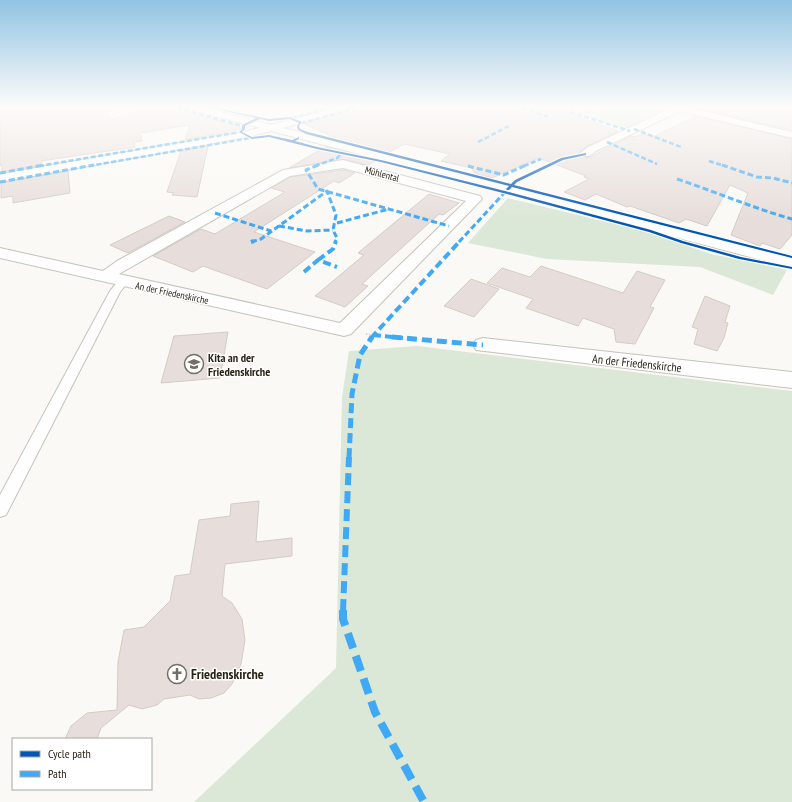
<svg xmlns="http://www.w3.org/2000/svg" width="792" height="802" viewBox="0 0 792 802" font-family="'PT Sans Narrow',sans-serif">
<rect width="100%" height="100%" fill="#fbf9f5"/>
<polygon fill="#fcf4e0" points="678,106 792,106 792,133"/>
<g fill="#dbe7d7">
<polygon points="613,106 657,106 670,109 627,129 576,113 587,109 599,112"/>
<polygon points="508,198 643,231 711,254 787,270 773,295 700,267 547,259 468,243"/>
<polygon points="417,346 792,391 792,802 194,802 336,668 342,397 349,351"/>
</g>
<g fill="#e7dedb" stroke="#d3cbc8">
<polygon points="43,106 78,106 79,111 107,107 110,120 157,106 247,128 185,140 190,125 140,133 142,141 134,142 135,147 41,161 42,165 2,172 2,165 0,166 0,110"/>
<polygon points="377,106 392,109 405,106 548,106 618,131 587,146 578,154 581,158 590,157 631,136 634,137 643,134 653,137 696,116 792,139 792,235 780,249 762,243 760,246 731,235 748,193 730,185 707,226 686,219 679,223 630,206 627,207 596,194 585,200 564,192 589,179 584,177 586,176 539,158 492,178 476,174 472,168 441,161 450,154 404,144 388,153 337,140 338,139 305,124"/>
<polygon points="719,106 778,106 792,109 792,130 708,111"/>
<polygon points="208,146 197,197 172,195 174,193 167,192 181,151"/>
<polygon points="325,147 376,160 368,165 343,159 289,168"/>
<polygon points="343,170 355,173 339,183 334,181 254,232 315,252 267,289 203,266 193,272 153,256 201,229 215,234 285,192 271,188 290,177"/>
<polygon points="68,171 70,193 13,203 13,196 1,198 1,183"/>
<polygon points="429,194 459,203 443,215 439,214 362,284 368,286 345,307 315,296 364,255 358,253"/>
<polygon points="169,216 185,222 128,253 110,245"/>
<polygon points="541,266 623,293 637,271 665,280 650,307 654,308 635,344 616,342 614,329 583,318 578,326 526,308 533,299 487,283 502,268 530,277"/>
<polygon points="471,279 499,289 474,317 444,306"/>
<polygon points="705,296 730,306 725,322 728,323 724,338 717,351 694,344 698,329 692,327"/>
<polygon points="228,332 220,378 161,383 174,336"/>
<polygon points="259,501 256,542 292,538 292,556 225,564 222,596 232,603 242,619 245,640 241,664 232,684 224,693 211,698 199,699 190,695 164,699 157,705 142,709 129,705 101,728 97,739 65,739 71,726 87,713 117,710 118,662 124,630 144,627 170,601 175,576 190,574 199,520 230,516 231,504"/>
</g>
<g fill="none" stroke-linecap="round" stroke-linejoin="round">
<defs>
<polygon id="service" points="123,279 128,282 120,292 6,515 0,517 0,495 110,291 119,280"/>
<g id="minor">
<polygon points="586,106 598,106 590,110 587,109"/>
<polygon points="665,106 682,106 792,132 792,138 680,111 596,151 589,156 581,156 579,154 588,147 669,109"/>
<path d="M343 160 480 196 482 199 351 334 344 336 0 258V248L103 271 117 261 283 170ZM343 168 466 201 340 323 119 274 290 176Z"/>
<polygon points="483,338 792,372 792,388 476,350 473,345 476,340"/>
</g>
<polygon id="tertiary" points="182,106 198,106 276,126 277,128 272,131 184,108"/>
<polygon id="secondary" points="342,106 358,106 356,108 283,128 792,258 792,268 271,131 248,137 0,182 0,174 247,131"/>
</defs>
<use href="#service" stroke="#c5c2ba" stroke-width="2"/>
<use href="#minor" stroke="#c5c2ba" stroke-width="2"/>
<use href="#tertiary" stroke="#c5c2ba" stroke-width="2"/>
<use href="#secondary" stroke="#c5c2ba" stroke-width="2"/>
<polyline stroke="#d6d4d3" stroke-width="2" stroke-dasharray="1.5 1.5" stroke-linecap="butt" points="366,334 373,335"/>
<use href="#service" fill="#fefefe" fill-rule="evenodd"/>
<use href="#minor" fill="#fefefe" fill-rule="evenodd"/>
<use href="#tertiary" fill="#fefefe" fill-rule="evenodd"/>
<use href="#secondary" fill="#fefefe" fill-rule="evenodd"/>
<g stroke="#3fa9f5" stroke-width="2.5" stroke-dasharray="5 2.5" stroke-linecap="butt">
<polyline points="170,106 243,126"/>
<polyline points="515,106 549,117"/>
<polyline points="570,112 630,131"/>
<polyline points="292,118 338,106"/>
<polyline points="301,123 366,106"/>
<polyline points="634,129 681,147"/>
<polyline points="478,142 509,126"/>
<polyline points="607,142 657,164"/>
<polyline points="709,161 725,166"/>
<polyline points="39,166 240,132"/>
<polyline points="89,166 250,138"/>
<polyline points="315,166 337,158 343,152"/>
<polyline points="468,166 470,166"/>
<polyline points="524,166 541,159"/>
</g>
<g stroke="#3fa9f5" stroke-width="3" stroke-dasharray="6 3" stroke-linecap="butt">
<polyline points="318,165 306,170 318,189 449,226"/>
<polyline points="722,165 757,177 773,178 792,183"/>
<polyline points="468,166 504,175 526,165"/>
<polyline points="0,173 44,165"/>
<path d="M677 179C716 192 753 208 792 219"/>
<polyline points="0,182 94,165"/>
<polyline points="215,213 271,231"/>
<polyline points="337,223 389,209"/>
<polyline points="279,226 307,231 333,230"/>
<polyline points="251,242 261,239 327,191 336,215 333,230 337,238 335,242"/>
<polyline points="459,242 506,191"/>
</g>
<g stroke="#3fa9f5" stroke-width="4" stroke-dasharray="8 4" stroke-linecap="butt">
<polyline points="251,242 254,241"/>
<polyline points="318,260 333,249 336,241"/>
<polyline points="304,272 318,260 337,267"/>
<polyline points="373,335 403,338"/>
<polyline points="371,338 460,241"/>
</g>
<g stroke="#3fa9f5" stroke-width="5" stroke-dasharray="10 5" stroke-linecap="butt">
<polyline points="392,337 483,345"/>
<polyline points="349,458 352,394 360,355 372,337"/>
</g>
<polyline stroke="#3fa9f5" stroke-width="6" stroke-dasharray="12 6" stroke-linecap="butt" points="343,611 349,457"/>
<polyline stroke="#3fa9f5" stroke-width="8" stroke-dasharray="16 8" stroke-linecap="butt" points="343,610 343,619 375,712 424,802"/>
<defs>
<polygon id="cycleway" points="202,106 206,106 269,119 290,117 302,122 299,126 300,129 308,132 511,184 515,180 561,158 586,153 586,155 563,160 517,182 514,185 792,256 792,258 512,187 509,190 507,190 506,189 509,186 306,134 298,130 297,126 299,123 290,119 269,121 260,119 245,126 245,129 242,132 252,137 269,135 292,140 299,137 299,139 295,141 317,147 381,160 505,191 651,230 683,241 741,257 792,267 792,269 739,259 681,243 649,232 503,193 381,162 317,149 269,137 252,139 239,132 242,129 242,125 256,118"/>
</defs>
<use href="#cycleway" stroke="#fff" stroke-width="2"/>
<use href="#cycleway" fill="#0057b8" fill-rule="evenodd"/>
</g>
<linearGradient id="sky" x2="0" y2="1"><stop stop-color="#91c3e3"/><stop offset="0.49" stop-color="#fdfcfa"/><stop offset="1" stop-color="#fdfcfa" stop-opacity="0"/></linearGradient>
<rect width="792" height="218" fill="url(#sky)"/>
<defs>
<symbol id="school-ring" viewBox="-11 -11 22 22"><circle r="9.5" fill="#fff" stroke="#736f65" stroke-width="1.5"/><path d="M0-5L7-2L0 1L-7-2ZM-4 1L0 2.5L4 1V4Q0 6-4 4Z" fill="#736f65"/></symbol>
<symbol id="church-ring" viewBox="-11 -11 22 22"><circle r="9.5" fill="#fff" stroke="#736f65" stroke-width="1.5"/><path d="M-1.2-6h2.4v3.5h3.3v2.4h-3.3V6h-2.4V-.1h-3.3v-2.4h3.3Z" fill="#736f65"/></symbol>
</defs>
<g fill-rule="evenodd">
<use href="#school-ring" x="183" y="353" width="22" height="22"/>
<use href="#church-ring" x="166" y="663" width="22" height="22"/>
</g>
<g text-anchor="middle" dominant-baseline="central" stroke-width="3" stroke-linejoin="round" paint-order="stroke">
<g font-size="10" fill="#2a2417" stroke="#fff">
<text transform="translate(382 174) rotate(15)">Mühlental</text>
<text transform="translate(172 293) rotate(12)">An der Friedenskirche</text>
</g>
<g font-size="12" font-weight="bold" fill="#2a2417" stroke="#fff" text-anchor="start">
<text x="208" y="357">Kita an der<tspan x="208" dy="14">Friedenskirche</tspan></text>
</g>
<g font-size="12" fill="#2a2417" stroke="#fff">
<text transform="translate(637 363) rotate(6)">An der Friedenskirche</text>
</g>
<g font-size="14" font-weight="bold" fill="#2a2417" stroke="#fff" text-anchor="start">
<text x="191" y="674">Friedenskirche</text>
</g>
</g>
<rect x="12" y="738" width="140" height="52" fill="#ffffff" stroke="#aaa7a2"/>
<rect x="20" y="751" width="20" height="6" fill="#0057b8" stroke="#aaa7a2"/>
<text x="48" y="758" font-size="12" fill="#2a2417">Cycle path</text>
<rect x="20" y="771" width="20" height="6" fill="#3fa9f5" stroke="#aaa7a2"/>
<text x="48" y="778" font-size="12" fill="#2a2417">Path</text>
</svg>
